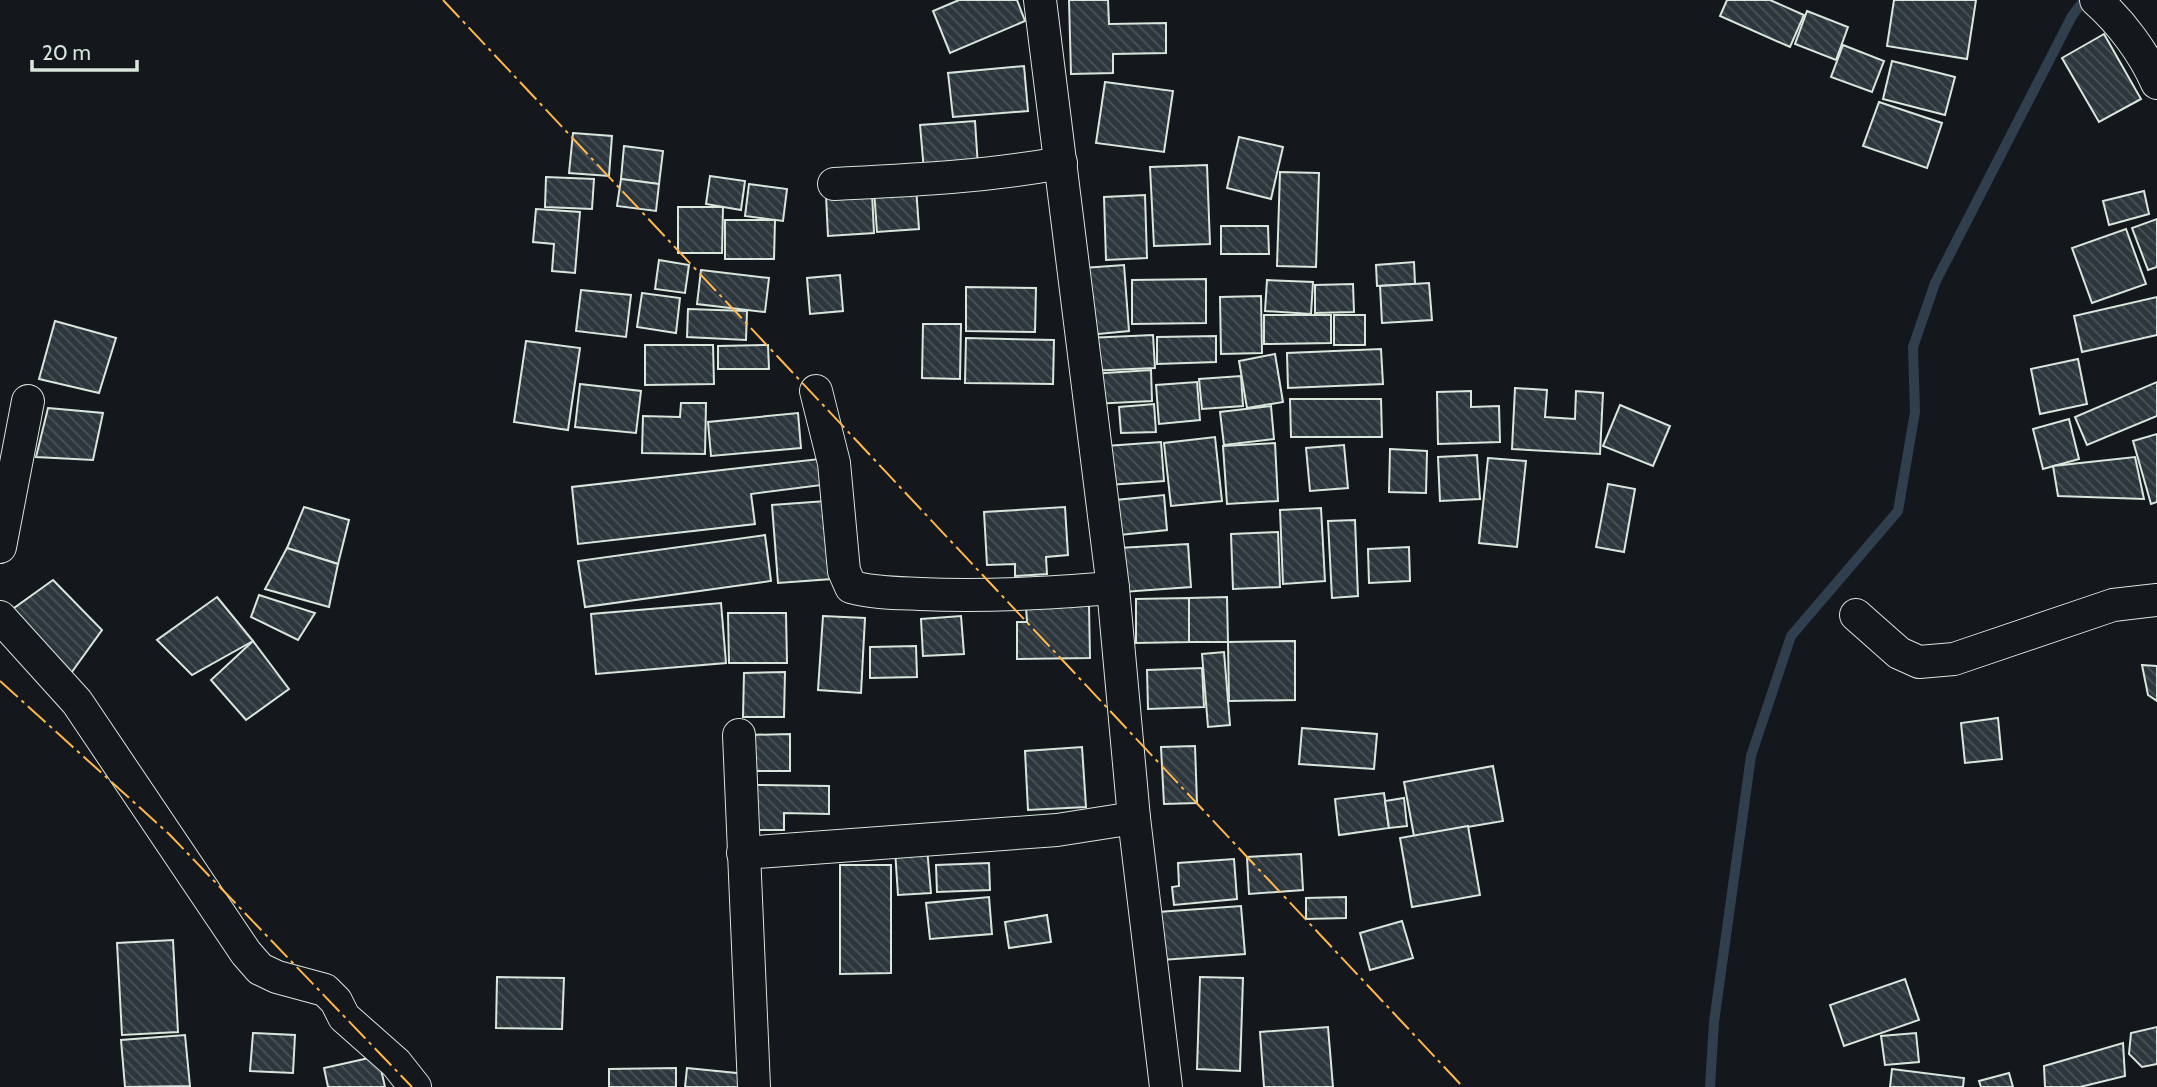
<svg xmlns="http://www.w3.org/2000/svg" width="2157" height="1087" viewBox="0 0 2157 1087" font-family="Cabin,sans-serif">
<defs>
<pattern id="building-back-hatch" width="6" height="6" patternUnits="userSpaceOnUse" patternTransform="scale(1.75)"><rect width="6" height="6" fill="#2c363c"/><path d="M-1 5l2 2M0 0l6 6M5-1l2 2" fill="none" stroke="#4a5358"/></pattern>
</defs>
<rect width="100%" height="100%" fill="#14181c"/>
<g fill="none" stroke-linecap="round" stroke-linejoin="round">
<polyline stroke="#2f3f4d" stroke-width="10" points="1710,1087 1714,1022 1751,756 1791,636 1898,511 1915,412 1913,347 1935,283 2072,16 2084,0"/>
</g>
<g fill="url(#building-back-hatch)" stroke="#d8e6dc" stroke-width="2">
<polygon points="959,0 1017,0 1025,21 950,53 933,11"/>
<polygon points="1069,0 1108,0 1109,24 1166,23 1166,53 1113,54 1113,73 1071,74"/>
<polygon points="1727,0 1770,0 1804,15 1790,47 1720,16"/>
<polygon points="1894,0 1976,0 1967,59 1887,46"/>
<polygon points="1807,11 1848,27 1836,60 1795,44"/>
<polygon points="2104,34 2141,99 2099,122 2062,58"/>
<polygon points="1843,45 1884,61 1872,92 1831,77"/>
<polygon points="1892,61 1955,77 1945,115 1883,99"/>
<polygon points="1024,66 1028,111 953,117 948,73"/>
<polygon points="1105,82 1173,91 1164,152 1096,143"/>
<polygon points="1879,102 1942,123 1927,168 1863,146"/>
<polygon points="975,121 978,167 924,171 920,125"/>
<polygon points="573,133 612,136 609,176 569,173"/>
<polygon points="1239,137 1283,147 1271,199 1227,188"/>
<polygon points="624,146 663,151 659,184 621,179"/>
<polygon points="1207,165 1210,244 1154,246 1150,167"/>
<polygon points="1280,172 1319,173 1316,267 1277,266"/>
<polygon points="710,176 745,181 741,210 706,204"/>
<polygon points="546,177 594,179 592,209 545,207"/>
<polygon points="621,179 659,184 656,211 617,206"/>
<polygon points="749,184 787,189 783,221 745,216"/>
<polygon points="916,187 919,229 877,232 874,190"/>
<polygon points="2144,191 2149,214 2109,225 2103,201"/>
<polygon points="872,193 874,233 828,236 826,196"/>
<polygon points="1145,195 1147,258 1106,260 1104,197"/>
<polygon points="678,207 723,207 722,253 678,253"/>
<polygon points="536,209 580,212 575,273 552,271 554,244 533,242"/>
<polygon points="2157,219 2157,267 2148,270 2132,228"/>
<polygon points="725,220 775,220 774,259 725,259"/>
<polygon points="1221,226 1268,226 1269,254 1221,254"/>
<polygon points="2126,229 2146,284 2092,303 2072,248"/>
<polygon points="659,260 689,265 685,293 655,289"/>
<polygon points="1414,262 1415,284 1377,286 1376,265"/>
<polygon points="1124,265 1129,331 1088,335 1083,268"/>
<polygon points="701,270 769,278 765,312 697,304"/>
<polygon points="840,275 843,311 810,314 807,278"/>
<polygon points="1206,279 1206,323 1132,324 1132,280"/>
<polygon points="1267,280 1313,282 1311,314 1265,311"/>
<polygon points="1429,283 1432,320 1382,323 1380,286"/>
<polygon points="1353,284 1354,312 1315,313 1315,285"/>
<polygon points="966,287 1036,288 1035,332 966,331"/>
<polygon points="581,290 631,295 626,337 576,331"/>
<polygon points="642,293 680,298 676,333 637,327"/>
<polygon points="1261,296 1262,353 1221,354 1220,297"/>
<polygon points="2157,297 2157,335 2082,352 2074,316"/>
<polygon points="688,309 747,311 746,340 687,337"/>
<polygon points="1264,315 1331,315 1331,343 1264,344"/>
<rect x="1334" y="315" width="31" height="30"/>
<polygon points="55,321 116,338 99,393 39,379"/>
<polygon points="923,324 961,324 960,379 922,378"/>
<polygon points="1153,335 1155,368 1089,371 1087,338"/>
<polygon points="1216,336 1216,362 1157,364 1157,337"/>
<polygon points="966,338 1054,340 1053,384 965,383"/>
<polygon points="526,341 580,348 568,430 514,422"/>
<polygon points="645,345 713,345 714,384 645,385"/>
<polygon points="768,345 769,369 718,369 718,346"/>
<polygon points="1381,349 1383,384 1288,388 1287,353"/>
<polygon points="1275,354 1283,402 1247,408 1239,361"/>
<polygon points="2078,359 2087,404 2040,414 2031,369"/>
<polygon points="1151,370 1152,401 1092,404 1090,374"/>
<polygon points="1241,376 1243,406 1202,409 1199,379"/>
<polygon points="1197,382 1200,420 1159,424 1156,385"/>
<polygon points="2157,382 2157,416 2087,445 2075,417"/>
<polygon points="580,384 641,391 636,433 575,427"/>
<polygon points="1515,388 1547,390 1545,417 1575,419 1576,391 1603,393 1600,454 1512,449"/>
<polygon points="1471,391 1471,407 1499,406 1500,442 1438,444 1437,392"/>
<polygon points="1290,399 1381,399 1382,437 1291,437"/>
<polygon points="681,403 706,403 705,454 642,453 643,416 680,417"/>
<polygon points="1154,404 1156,432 1121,433 1119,407"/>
<polygon points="1620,405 1670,426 1653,466 1603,446"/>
<polygon points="1271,406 1274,439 1224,445 1220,412"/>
<polygon points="48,408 103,413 93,460 36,457"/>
<polygon points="798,413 801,448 711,456 708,422"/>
<polygon points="2069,419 2079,459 2043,469 2033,429"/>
<polygon points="2157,434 2157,502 2151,504 2133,441"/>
<polygon points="1215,437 1222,501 1171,506 1164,443"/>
<polygon points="1161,442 1164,481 1109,485 1106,446"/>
<polygon points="1275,443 1278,501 1227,504 1223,446"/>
<polygon points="1344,445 1348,488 1310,491 1306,448"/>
<polygon points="1390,449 1427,451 1426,493 1389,492"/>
<polygon points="1477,455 1480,499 1440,501 1438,457"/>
<polygon points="2135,457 2144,499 2058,496 2053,466"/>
<polygon points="1488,458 1526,461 1517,547 1479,543"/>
<polygon points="819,459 822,485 751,494 755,524 578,544 572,487"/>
<polygon points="1608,484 1635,489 1624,552 1596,547"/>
<polygon points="1164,495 1167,530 1120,535 1116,500"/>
<polygon points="826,501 832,579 778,583 772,505"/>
<polygon points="304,507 349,520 338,564 287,548"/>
<polygon points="1065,507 1068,555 1046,557 1047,574 1015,576 1015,564 987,565 984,512"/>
<polygon points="1321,508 1325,581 1283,584 1280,510"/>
<polygon points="1355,520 1358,596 1332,598 1328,521"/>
<polygon points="1278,532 1280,587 1233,589 1231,534"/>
<polygon points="765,535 771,581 585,607 578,561"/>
<polygon points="1188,544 1191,587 1123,592 1119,548"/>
<polygon points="1409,547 1410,581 1369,583 1368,549"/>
<polygon points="287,548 338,564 329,607 265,589"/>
<polygon points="53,580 102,630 69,676 10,611"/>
<polygon points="259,595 315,613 298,640 251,617"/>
<polygon points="217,597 253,641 192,675 157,640"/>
<polygon points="1227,597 1228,642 1189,642 1189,598"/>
<polygon points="1189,598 1189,642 1136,643 1136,599"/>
<polygon points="721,603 726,663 596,674 591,614"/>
<polygon points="1089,605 1090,658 1017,659 1017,622 1027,622 1026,606"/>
<polygon points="728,613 786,613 787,663 729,663"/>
<polygon points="823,616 865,618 861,693 818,690"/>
<polygon points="961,616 964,654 923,656 921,619"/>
<polygon points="253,641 289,689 246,720 211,680"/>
<polygon points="1295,641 1295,700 1229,701 1228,642"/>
<polygon points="916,646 917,677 870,678 870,647"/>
<polygon points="1224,652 1230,725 1208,727 1202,654"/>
<polygon points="2142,665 2157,666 2157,701 2148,695"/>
<polygon points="1202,668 1204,707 1148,709 1147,670"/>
<polygon points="785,672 784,717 743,717 744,673"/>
<polygon points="1998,718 2002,759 1965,763 1961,723"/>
<polygon points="1302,728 1377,734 1374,769 1299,764"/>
<polygon points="790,734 790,771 746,771 746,735"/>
<polygon points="1195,746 1197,803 1164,804 1161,747"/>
<polygon points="1082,747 1086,807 1028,810 1025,751"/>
<polygon points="1493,766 1503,821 1414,836 1404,782"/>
<polygon points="757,785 829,786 829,814 784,813 784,830 757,830"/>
<polygon points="1384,793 1389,828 1339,835 1335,799"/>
<polygon points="1404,798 1407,826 1389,828 1385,801"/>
<polygon points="1468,826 1480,895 1412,907 1400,838"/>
<polygon points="927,848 931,893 898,895 895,850"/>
<polygon points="1301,854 1303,890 1249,894 1247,857"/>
<polygon points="1234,859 1237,899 1174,905 1172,887 1179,886 1178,863"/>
<polygon points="989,863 990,890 937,892 936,865"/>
<polygon points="840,865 891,865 891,973 840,974"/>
<polygon points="989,897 992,934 930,939 926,903"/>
<polygon points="1346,897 1346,918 1306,919 1306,898"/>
<polygon points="1241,906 1245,954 1162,960 1158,912"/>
<polygon points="1047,915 1051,942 1009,948 1005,922"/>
<polygon points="1402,921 1413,958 1370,970 1360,933"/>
<polygon points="173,940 178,1032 122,1035 117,943"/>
<polygon points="497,977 564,978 562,1029 496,1028"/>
<polygon points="1200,977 1243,978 1240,1071 1197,1069"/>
<polygon points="1905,979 1919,1020 1844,1046 1830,1005"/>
<polygon points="1328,1027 1333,1087 1264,1087 1260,1032"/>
<polygon points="2157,1027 2157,1064 2142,1067 2129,1054 2131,1033"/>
<polygon points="253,1033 295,1035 293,1073 250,1071"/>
<polygon points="1916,1033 1919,1062 1885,1065 1881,1036"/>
<polygon points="185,1035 190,1086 125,1087 121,1040"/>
<polygon points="2123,1043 2125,1076 2080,1087 2045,1087 2044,1066"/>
<polygon points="378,1056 385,1087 328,1087 324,1068"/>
<polygon points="676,1068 676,1087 609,1087 609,1069"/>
<polygon points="687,1068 746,1074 745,1087 685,1087"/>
<polygon points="1892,1069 1964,1078 1963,1087 1890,1087"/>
<polygon points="2009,1073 2013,1087 1981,1087 1979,1081"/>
</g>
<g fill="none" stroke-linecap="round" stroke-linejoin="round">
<defs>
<g id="street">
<polyline points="1040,0 1113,588 1134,818 1166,1087"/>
<path d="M2096 0C2121 22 2144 53 2157 83"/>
<path d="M834 184C912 180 983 177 1061 163"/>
<path d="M816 391 834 463 844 571 851 587C873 593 897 593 920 594 985 597 1049 593 1113 588"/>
<polyline points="0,547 28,401"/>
<polyline points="1856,615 1899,653 1919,662 1954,659 2113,605 2157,600"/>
<polyline points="0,617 77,702 246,953 260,969 277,977 325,990 336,1001 344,1017 396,1063 415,1087"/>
<polyline points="739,735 754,1087"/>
<polyline points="743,853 1057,830 1134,818"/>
</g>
</defs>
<use href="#street" stroke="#d8e6dc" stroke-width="34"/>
<use href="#street" stroke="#14181c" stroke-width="32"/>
<g stroke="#ffb74d" stroke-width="2" stroke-dasharray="24 5 3.5 5" stroke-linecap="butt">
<polyline points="443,0 1463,1087"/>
<polyline points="0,681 169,834 412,1087"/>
</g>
</g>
<path d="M32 60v10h105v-10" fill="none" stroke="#d8e6dc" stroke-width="3.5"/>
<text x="42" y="60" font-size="21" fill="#d8e6dc" stroke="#14181c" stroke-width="5" paint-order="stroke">20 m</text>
</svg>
